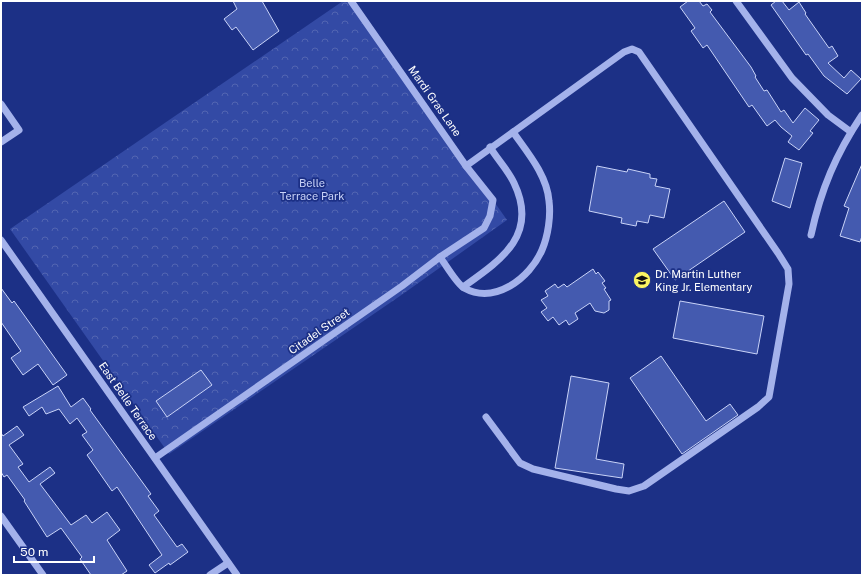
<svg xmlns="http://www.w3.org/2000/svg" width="863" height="576" viewBox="0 0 863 576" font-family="'Public Sans',sans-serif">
<defs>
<pattern id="park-crowns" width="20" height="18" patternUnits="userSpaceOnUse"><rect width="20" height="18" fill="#334aa5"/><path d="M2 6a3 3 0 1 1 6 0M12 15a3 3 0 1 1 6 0" fill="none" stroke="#5265b2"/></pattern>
</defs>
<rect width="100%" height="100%" fill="#1c3086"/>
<polygon fill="url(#park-crowns)" points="343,1 353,1 507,220 400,296 169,454 10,229"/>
<g fill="#445aaf" stroke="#c9d3f8">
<polygon points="233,1 262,1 279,31 253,50 236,27 232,30 224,19 237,9"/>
<polygon points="688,1 699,1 703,6 707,4 712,10 710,12 751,67 756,76 755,77 764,91 767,90 781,112 784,110 793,123 805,108 819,120 810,131 813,133 799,150 788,142 792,136 781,127 775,120 767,126 752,105 749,107 707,45 703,48 691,31 695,28 680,7"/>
<polygon points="776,1 782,1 789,10 799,2 806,13 805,14 829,48 832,46 838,56 828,63 844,78 851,70 861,79 847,94 824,76 808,54 806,55 771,5"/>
<polygon points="785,158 802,163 790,208 772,201"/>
<polygon points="862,164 862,236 860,242 840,236 849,208 844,206"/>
<polygon points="597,166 627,172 628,169 650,174 650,178 657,179 655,186 670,189 664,218 650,215 648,223 637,221 636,226 621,223 622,218 589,211"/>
<polygon points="724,201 745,232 675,280 653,249"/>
<polygon points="593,269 596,274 598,272 605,281 602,283 606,288 604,289 611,300 609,301 609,310 604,313 595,311 590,303 575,313 578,319 569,325 566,320 559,325 553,317 548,321 541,312 547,308 541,300 548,296 545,291 555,284 558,288 564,284 567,287"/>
<polygon points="1,288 12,303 14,301 67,375 53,385 38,364 23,375 11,358 21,351 1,322"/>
<polygon points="680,301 764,316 757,354 673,338"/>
<polygon points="661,356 706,421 730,404 738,415 682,454 630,378"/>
<polygon points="201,370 212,385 167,417 156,401"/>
<polygon points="571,376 609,383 596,459 624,464 622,478 555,468"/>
<polygon points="58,386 71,407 83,398 91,409 90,410 151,494 148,496 159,511 154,515 177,547 182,544 188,552 170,565 169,563 155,573 149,565 162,555 117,487 112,491 87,455 93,450 82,435 87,432 77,418 70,424 59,409 46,414 42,407 29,416 23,407"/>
<polygon points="17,426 24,435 9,445 23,464 18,467 29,482 50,467 55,473 40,484 71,525 86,515 92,523 107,512 120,530 107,540 127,571 121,575 91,575 80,559 82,557 61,528 47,537 24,501 25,500 7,475 4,477 1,472 1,433 3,436"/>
</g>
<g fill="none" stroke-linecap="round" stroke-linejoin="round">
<g stroke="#a4b2eb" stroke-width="7">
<polyline points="736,1 792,78 828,115 851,132"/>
<polyline points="1,104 19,130 1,142"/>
<polyline points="466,166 624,52 632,49 639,52 778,253 788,269 789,284 769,397 758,407 644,486 629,491 616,489 533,469 520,463 486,417"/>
<path d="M811 235C821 189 836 154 862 115"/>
<polyline points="1,240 237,575"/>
<path d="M440 257C446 265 456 283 464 288 495 305 530 278 542 250 548 236 551 216 549 201 547 175 527 152 513 132"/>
<path d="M463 287C501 260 539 235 514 183 508 170 497 159 490 147"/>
<polyline points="155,458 402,286 440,257 484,228 490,216 493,200 466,166 351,1"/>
<polyline points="1,516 43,575"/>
<polyline points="210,575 228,563"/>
</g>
</g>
<defs>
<symbol id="school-disc" viewBox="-11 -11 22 22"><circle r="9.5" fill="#fbf562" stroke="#1c3086"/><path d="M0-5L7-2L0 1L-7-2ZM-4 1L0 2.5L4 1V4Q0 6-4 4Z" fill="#111"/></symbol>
</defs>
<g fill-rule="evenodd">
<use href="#school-disc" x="632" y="270" width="20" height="20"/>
</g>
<g text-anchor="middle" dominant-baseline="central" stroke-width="3.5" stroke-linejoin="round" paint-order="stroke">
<g font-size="11" fill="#fff" stroke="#1c3086">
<text transform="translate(435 101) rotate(55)">Mardi Gras Lane</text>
<text transform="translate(319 331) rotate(-35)">Citadel Street</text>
<text transform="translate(128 401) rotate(55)">East Belle Terrace</text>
</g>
<g font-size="11" fill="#c9d3f8" stroke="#1c3086">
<text x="312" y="183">Belle<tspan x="312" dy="13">Terrace Park</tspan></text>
</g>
<g font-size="11" fill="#fff" stroke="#1c3086" text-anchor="start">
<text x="655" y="274">Dr. Martin Luther<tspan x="655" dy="13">King Jr. Elementary</tspan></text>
</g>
</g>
<rect width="863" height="576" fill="none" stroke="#ffffff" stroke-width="4"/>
<path d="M14 556v6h80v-6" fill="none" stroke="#ffffff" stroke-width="2"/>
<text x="20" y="556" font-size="12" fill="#ffffff" stroke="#1c3086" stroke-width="3" paint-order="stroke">50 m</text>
</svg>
